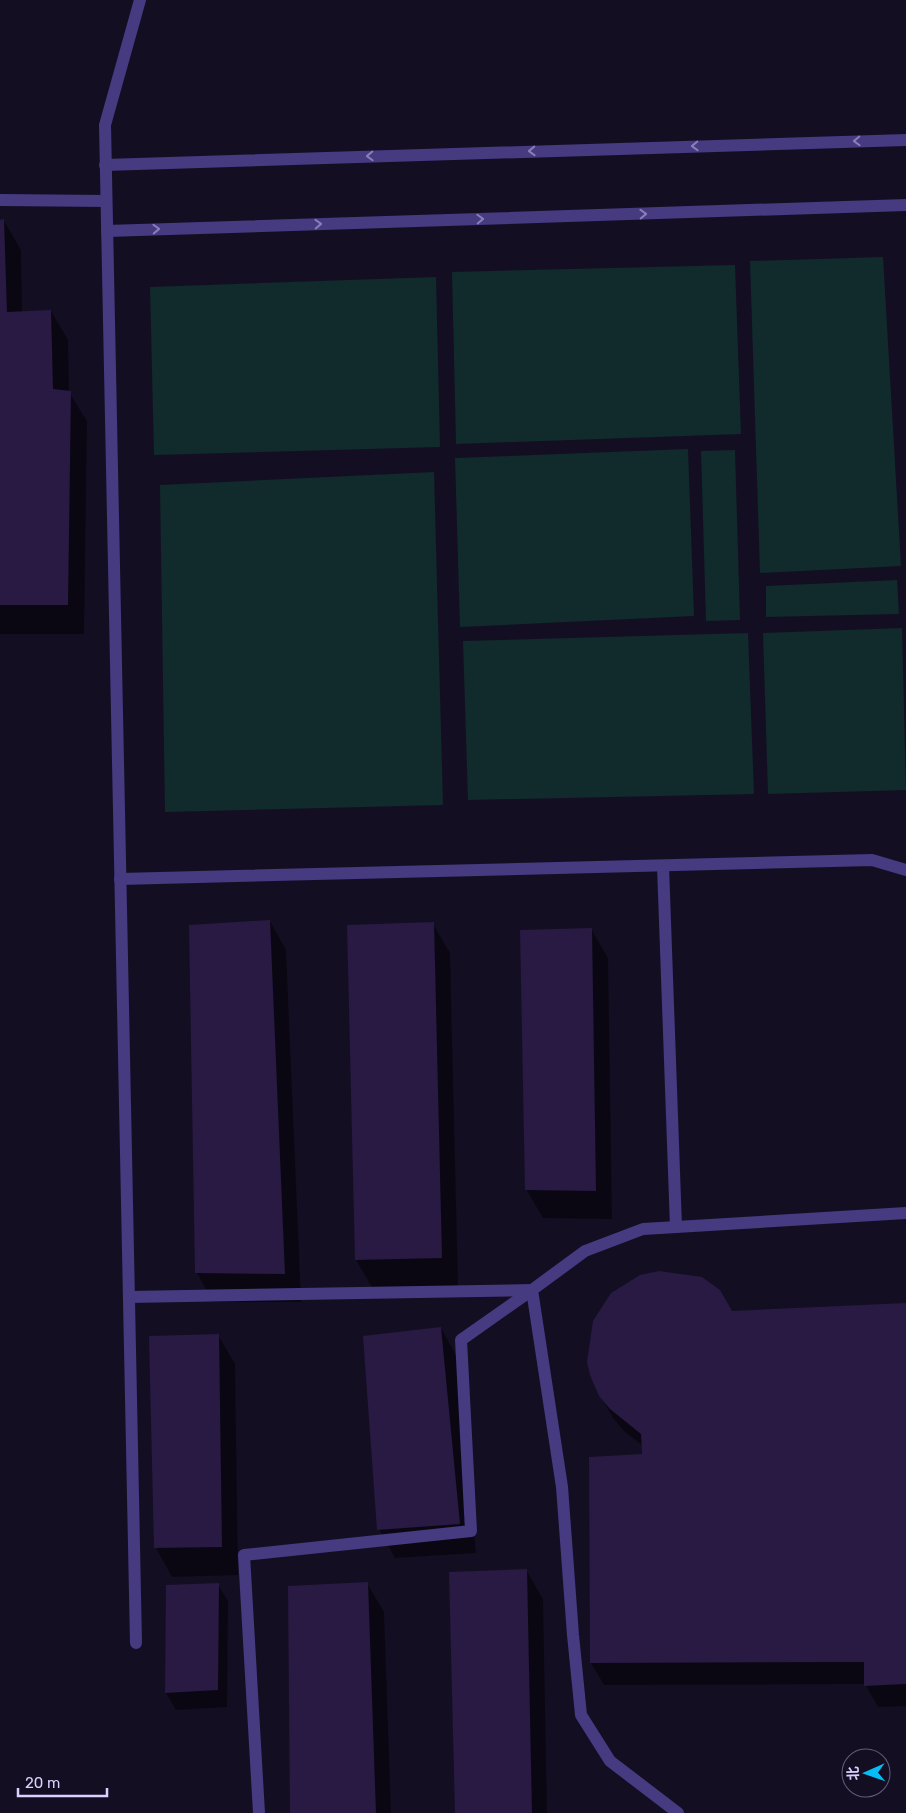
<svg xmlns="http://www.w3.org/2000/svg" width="906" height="1813" viewBox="0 0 906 1813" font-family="Rubik,'Noto Sans SC',sans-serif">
<rect width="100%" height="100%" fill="#140e23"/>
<g fill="#112a2c">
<polygon points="883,257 901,566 760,573 750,261"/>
<polygon points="735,265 741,434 456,444 452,272"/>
<polygon points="436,277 440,447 154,455 150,287"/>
<polygon points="688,449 694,616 460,627 455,458"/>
<polygon points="735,450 740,620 706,621 701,451"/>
<polygon points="434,472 443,805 165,812 160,485"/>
<polygon points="897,580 899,614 766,617 766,586"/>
<polygon points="902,628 906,790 768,794 763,633"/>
<polygon points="748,633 754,794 468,800 463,641"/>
</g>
<g fill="#0007">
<polygon points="0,221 4,221 21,250 22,312 51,311 68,340 69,392 87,421 84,634 0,634"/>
<polygon points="270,921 286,950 301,1302 213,1302 197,1273 190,926"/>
<polygon points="433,924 450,953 458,1287 373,1289 356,1260"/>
<polygon points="591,929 608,958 612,1219 543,1218 526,1189"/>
<polygon points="906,1305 906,1706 878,1707 865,1684 604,1685 591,1663 590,1458 643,1455 643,1446 624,1431 613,1418 600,1395 731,1312"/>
<polygon points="441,1328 457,1357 476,1553 395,1558 379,1529"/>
<polygon points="218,1335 235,1364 238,1575 172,1577 156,1548"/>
<polygon points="526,1570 543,1599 547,1813 456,1813"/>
<polygon points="367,1583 384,1612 391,1813 291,1813"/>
<polygon points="218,1585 228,1601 227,1707 176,1710 166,1693 167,1586"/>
</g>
<g fill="#281a43">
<polygon points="4,219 7,312 51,310 53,389 71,391 68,605 0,605 0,220"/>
<polygon points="270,920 285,1274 195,1273 189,925"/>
<polygon points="434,922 442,1258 355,1260 347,925"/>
<polygon points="592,928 596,1191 525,1190 520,930"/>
<polygon points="659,1271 702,1277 720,1290 732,1311 906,1303 906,1684 864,1686 864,1662 590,1663 589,1457 642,1454 641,1434 610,1409 599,1396 590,1375 587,1362 593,1321 611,1293 640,1275"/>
<polygon points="441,1327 460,1524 377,1530 363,1336"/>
<polygon points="219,1334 222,1547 154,1548 149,1336"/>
<polygon points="527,1569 532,1813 455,1813 449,1572"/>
<polygon points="368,1582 376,1813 290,1813 288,1586"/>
<polygon points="219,1583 218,1690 165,1693 166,1585"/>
</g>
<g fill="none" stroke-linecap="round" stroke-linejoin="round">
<g stroke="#463a81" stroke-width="12">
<polyline points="105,165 906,140"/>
<polyline points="0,200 106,201"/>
<polyline points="107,231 906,205"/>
<polyline points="663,866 676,1227"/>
<polyline points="120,879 872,860 906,870"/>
<polyline points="129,1297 532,1290"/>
<polyline points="136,1643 105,125 140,0"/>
<polyline points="259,1813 244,1555 471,1531 461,1340 532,1290"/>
<polyline points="678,1813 610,1761 581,1715 573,1635 562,1487 532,1290 585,1251 643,1229 906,1213"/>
</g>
</g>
<defs><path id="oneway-chevron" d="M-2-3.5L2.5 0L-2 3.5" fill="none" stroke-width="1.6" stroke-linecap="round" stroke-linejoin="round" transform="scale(1.25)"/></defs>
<g stroke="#8a7eb9">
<use href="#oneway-chevron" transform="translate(857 141) rotate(178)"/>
<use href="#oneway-chevron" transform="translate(695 146) rotate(178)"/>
<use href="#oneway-chevron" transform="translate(532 151) rotate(178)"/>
<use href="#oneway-chevron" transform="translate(370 156) rotate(178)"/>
<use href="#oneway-chevron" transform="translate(643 214) rotate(-2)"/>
<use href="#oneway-chevron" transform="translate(480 219) rotate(-2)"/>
<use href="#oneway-chevron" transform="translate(318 224) rotate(-2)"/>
<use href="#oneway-chevron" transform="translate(156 229) rotate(-2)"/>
</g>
<g transform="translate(866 1773) rotate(268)"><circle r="24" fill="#140e23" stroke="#645c7b"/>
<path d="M0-4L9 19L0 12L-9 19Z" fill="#04bdf7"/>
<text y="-8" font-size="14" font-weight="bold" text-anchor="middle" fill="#dcd0fe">北</text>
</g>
<path d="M18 1788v8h89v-8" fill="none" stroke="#dcd0fe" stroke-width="2.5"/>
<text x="25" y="1788" font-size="15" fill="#dcd0fe" stroke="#140e23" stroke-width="4" paint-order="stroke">20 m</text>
</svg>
